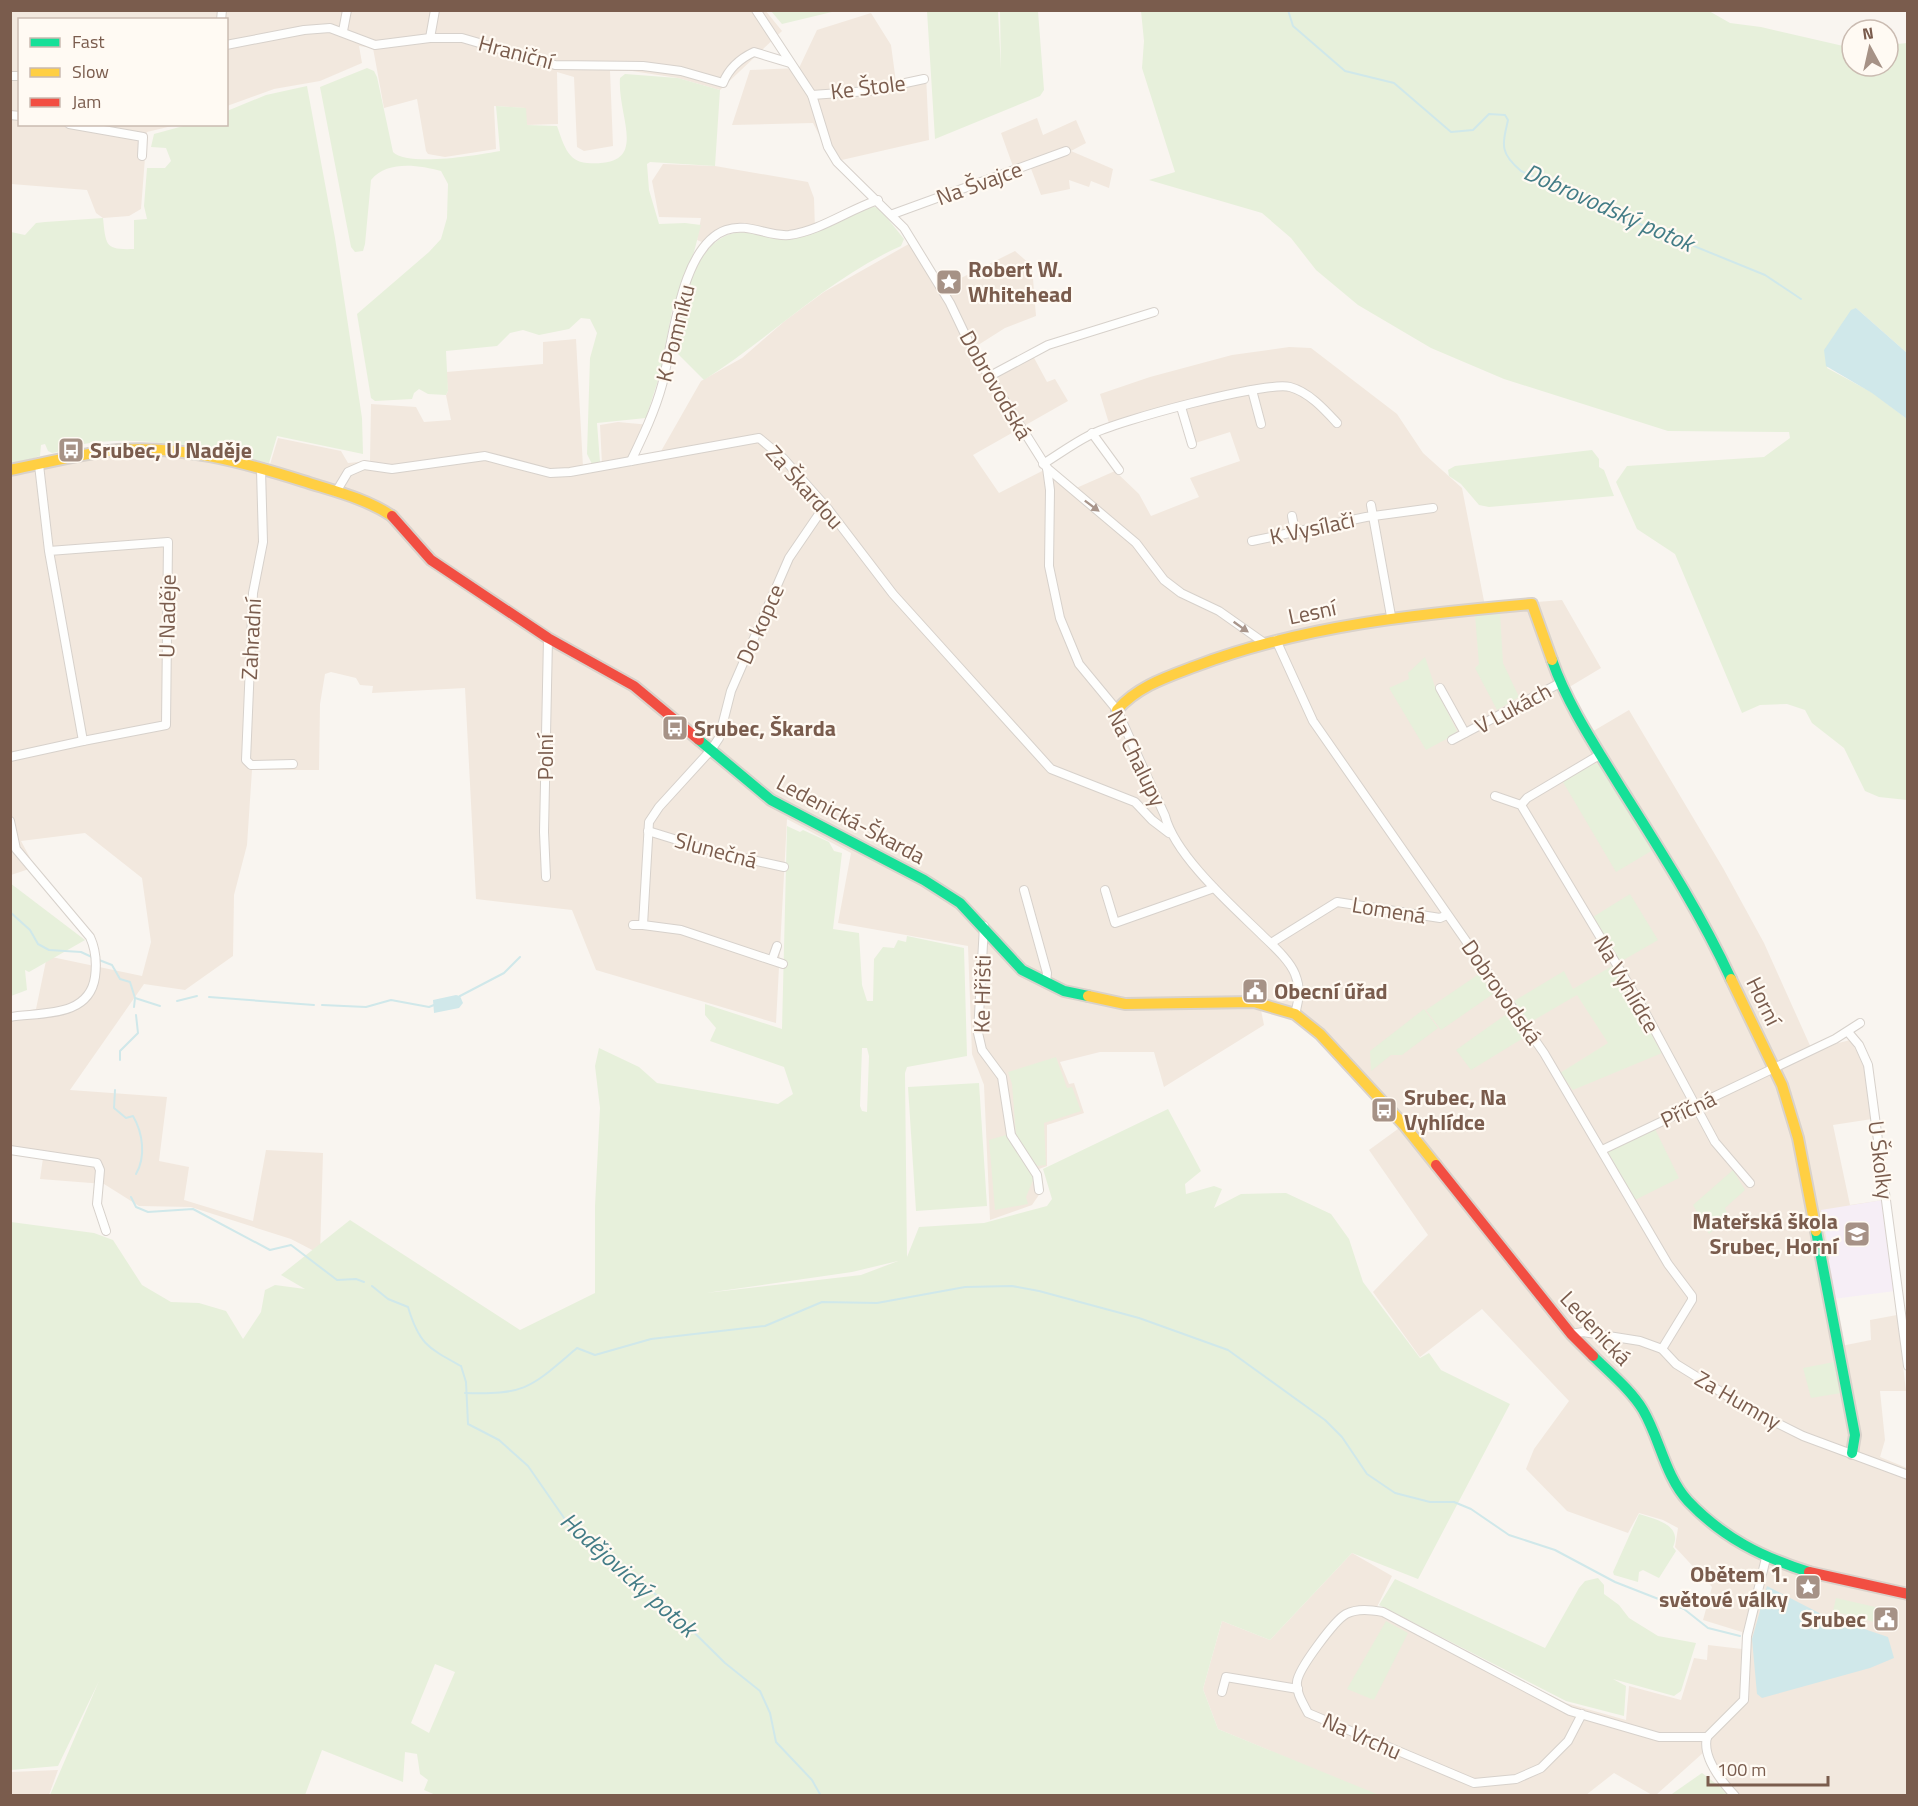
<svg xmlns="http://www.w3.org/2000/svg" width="1918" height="1806" viewBox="0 0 1918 1806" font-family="'Titillium Web',sans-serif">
<rect width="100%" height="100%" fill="#f9f5f0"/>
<g fill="#f2e8de">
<polygon points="765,10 782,31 720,90 678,78 632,71 610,71 613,146 584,151 577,147 574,77 557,72 558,124 526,125 525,108 494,106 496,149 445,157 428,154 426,151 417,99 384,108 373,48 359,46 362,63 320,81 274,89 227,106 226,20 20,20 20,124 176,125 147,132 141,209 129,216 103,218 96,213 87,190 11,184 10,11"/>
<polygon points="871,13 891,45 896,82 926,75 929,140 833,162 813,123 732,125 750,70 799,68 817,30"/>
<polygon points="1037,118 1043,135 1076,120 1086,143 1071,151 1113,169 1109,188 1091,181 1089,187 1069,180 1070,189 1041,195 1030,166 1015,172 1001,133"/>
<polygon points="663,164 715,166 808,182 814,198 815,230 788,237 754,230 729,231 709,245 697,240 701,218 659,217 652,181"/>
<polygon points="914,241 945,286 1015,251 1032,266 1036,316 1005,328 975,347 993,375 1032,354 1047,382 1055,379 1068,401 973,455 999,493 1050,467 1074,489 1115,471 1139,494 1151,516 1199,497 1190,478 1240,461 1230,432 1189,445 1179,410 1111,430 1100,394 1150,377 1232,355 1289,347 1311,348 1397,414 1423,453 1462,488 1485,606 1562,600 1601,668 1566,689 1590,733 1629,710 1723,868 1764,943 1812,1050 1850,1040 1864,1063 1872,1119 1833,1125 1850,1205 1883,1200 1834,1299 1841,1346 1871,1340 1870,1320 1897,1315 1906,1391 1880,1391 1885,1440 1880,1457 1907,1468 1907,1795 1732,1795 1704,1752 1656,1795 1652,1795 1614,1773 1586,1795 1376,1795 1218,1729 1203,1689 1222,1621 1270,1640 1352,1553 1392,1576 1377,1607 1566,1703 1626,1720 1629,1686 1681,1700 1694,1658 1707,1660 1708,1645 1742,1649 1742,1632 1703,1620 1712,1587 1675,1547 1678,1528 1663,1520 1639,1513 1628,1533 1567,1511 1526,1469 1534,1449 1569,1401 1482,1309 1420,1357 1373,1292 1428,1235 1369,1150 1402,1126 1336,1055 1299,1022 1273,1011 1261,1010 1264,1025 1164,1087 1154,1052 1100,1052 1060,1062 1069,1084 1074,1083 1084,1113 1047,1125 1047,1166 1039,1169 1043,1189 1032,1205 990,1220 984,1085 972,1054 968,946 838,923 851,853 787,819 776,1023 596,970 572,910 476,899 465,688 372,693 373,686 360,685 356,678 331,672 325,674 320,704 319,770 252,770 247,845 234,895 233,956 185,990 144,984 70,1090 167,1097 159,1161 189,1167 184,1200 253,1221 266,1150 323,1153 320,1254 291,1239 191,1207 139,1206 104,1184 40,1179 43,1158 11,1153 11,1014 36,1009 47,956 142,976 151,942 142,878 85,833 21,841 35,867 11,875 10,468 132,446 268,471 278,438 341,451 348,463 370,461 371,404 416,407 424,422 451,420 446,395 448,391 446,372 543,364 543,342 576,339 583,467 602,464 600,425 618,422 650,425 637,457 660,453 701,381 742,358 786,320 824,292"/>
<polygon points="58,1770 49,1795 11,1795 11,1772"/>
</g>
<polygon fill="#f6eef6" points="1883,1200 1895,1291 1833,1299 1826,1263 1830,1258 1821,1210"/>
<g fill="#e7f0db" fill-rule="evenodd">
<polygon points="771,11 836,11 782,24"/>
<polygon points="927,11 998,11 1001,69 1000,11 1038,11 1044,90 1040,96 935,139"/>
<polygon points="1141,11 1709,11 1730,23 1761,27 1852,48 1852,66 1888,66 1888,45 1907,43 1907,353 1856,308 1827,368 1873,393 1907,419 1907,800 1879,797 1865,791 1844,748 1812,723 1805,710 1787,704 1760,705 1742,713 1675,554 1637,529 1616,482 1627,466 1764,457 1790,438 1789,432 1668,431 1504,379 1431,348 1358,305 1316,270 1291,238 1262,213 1149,180 1175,172 1142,68 1144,41"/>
<path d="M367 68 374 71 377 77 393 152C408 167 479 155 500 151L496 106 526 108 527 125 557 126C563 142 567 162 587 163 652 167 617 119 620 78L625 74 678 78 720 90 715 166 650 162 647 164 649 190 659 224 685 223 701 225 694 252 672 311 660 374 646 418 597 423 600 462 593 466 587 454 590 358 597 333 590 319 581 318 569 329 539 335 523 330 510 333 497 346 446 351 448 391 446 395 428 394 419 389 414 393 412 399 375 401 371 398 357 314 429 252 441 239 447 218 448 184 441 171C419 165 387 160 371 180L365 244 363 251 355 252 351 247 320 87Z"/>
<path d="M307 86 335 238 362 418 363 454 277 436 269 463C205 449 143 433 78 445 68 446 61 452 52 453L48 451 45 444 41 445 40 456 11 465V232L25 235 36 223 45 222 103 218C106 246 105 250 134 249V220L147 219 144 206 147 168H165L171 161 166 148 151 147 154 134 187 125 226 124 227 111 266 95Z"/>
<path d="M872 206 880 209 904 239 901 246C827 279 772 337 704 380L674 350C674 315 694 240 735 233 756 229 778 239 799 237Z"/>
<polygon points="1592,450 1599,459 1599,467 1604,470 1614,496 1489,507 1479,505 1461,484 1449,476 1448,470 1455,466"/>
<polygon points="1500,613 1503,663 1519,697 1497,710 1475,668 1479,664 1475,615"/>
<polygon points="1425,657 1435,687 1457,731 1450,737 1426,750 1389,688 1409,679 1408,673"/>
<polygon points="1593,764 1601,764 1653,850 1616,872 1563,782"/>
<path d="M787 826 800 832 803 830 829 842 834 851 842 853 833 929 859 933 862 985 867 1001H873L874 959 883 947 894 948 898 940 906 942 907 936 964 948 967 1056 907 1067 905 1073 907 1257 919 1227 984 1223 1047 1206 1052 1199 1043 1169 1168 1109 1201 1171 1185 1184 1186 1194 1214 1186 1222 1189 1214 1208 1241 1194 1286 1193 1331 1214 1349 1239 1363 1282 1420 1358 1429 1353 1441 1370 1510 1404 1418 1579 1352 1553 1270 1640 1222 1621 1203 1689 1218 1729 1379 1795 438 1796 424 1790 428 1780 420 1774 417 1754 405 1752 403 1782 322 1750 305 1795H50L99 1681 58 1766 11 1770V1222L94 1233 113 1240 142 1285 171 1302 199 1303 226 1311 243 1339 261 1312 265 1290 275 1285 305 1289 281 1275 350 1220 520 1330 595 1293V1206L600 1108 595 1066 599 1048 639 1067 657 1083 778 1104 793 1094 784 1067 710 1041 716 1028 705 1015V1004L782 1029ZM862 1048H867L869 1056 867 1112 862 1111 860 1106ZM898 1261 861 1275 706 1293 852 1272ZM435 1664 455 1672 429 1733 411 1723Z"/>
<polygon points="10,883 85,940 29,972 25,970 27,990 11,996"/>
<polygon points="1630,894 1658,940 1620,962 1593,917"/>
<polygon points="1612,966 1662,1053 1573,1090 1560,1073 1608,1043 1577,995 1529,1023 1514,1001 1564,971 1573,989"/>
<polygon points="1479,974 1493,994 1441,1030 1426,1010"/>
<polygon points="1424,1009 1438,1028 1402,1055 1391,1055 1371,1071 1370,1051"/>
<polygon points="1508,1013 1525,1037 1471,1070 1456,1050"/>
<polygon points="1056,1057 1067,1088 1072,1087 1081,1111 1044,1123 1046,1165 1037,1166 1016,1135 1012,1084 1008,1072"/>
<polygon points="979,1083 987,1206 916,1211 908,1087"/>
<polygon points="1654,1127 1679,1178 1635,1200 1608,1152"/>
<polygon points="1006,1135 1034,1178 1026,1197 1028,1204 995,1210 989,1140"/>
<polygon points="1733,1170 1745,1190 1725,1208 1728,1217 1709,1234 1693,1205"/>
<polygon points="1834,1362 1841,1393 1811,1398 1803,1368"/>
<path d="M1639 1514C1655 1519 1683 1525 1673 1547L1676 1551 1659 1578 1643 1570 1639 1572 1638 1582 1614 1575 1613 1572Z"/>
<polygon points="1598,1578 1604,1585 1604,1594 1619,1605 1629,1618 1658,1636 1696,1643 1681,1691 1674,1696 1613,1679 1626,1686 1624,1716 1566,1701 1379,1605 1395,1579 1545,1648 1579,1588 1585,1581"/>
<polygon points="1836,1598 1884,1609 1881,1624 1833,1611"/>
<polygon points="1386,1621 1408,1633 1374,1700 1347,1689"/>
<polygon points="1702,1773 1728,1793 1725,1796 1669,1796"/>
</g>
<g fill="#d0e8ea">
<polygon points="1856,308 1907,353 1907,419 1872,393 1826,366 1824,350 1851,310"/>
<polygon points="456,995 460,996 463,1003 459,1008 434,1013 433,1000"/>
<polygon points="1767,1586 1823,1615 1888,1637 1894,1658 1870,1668 1762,1698 1757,1694 1752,1639"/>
</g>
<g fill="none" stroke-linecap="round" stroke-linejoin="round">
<g stroke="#d0e8ea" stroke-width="2">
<path d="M1288 10 1293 26 1345 71 1394 83 1451 132 1473 130 1489 114 1505 115 1508 120C1502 146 1500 153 1521 171L1630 220 1765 275 1801 299"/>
<polyline points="10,912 30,930 38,944 49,950 81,952 94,958"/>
<polyline points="99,960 112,965 120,979 130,982 135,998 134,1007"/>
<polyline points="460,996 504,973 520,957"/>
<polyline points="209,997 314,1005"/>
<polyline points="135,998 160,1006"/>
<polyline points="177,1001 197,996"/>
<polyline points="322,1005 366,1007 391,1000 429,1007 434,1005"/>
<polyline points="120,1060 120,1051 138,1033 136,1015"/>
<path d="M115 1090 114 1108 126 1118 133 1116C143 1133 146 1157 136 1174"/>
<polyline points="131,1197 136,1207 148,1212 193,1209 270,1250 291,1245 337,1280 356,1279 364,1282"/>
<path d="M372 1286 388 1299 408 1307C419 1344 428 1348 461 1366L466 1382 468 1424 499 1440 528 1466 569 1525 642 1581 725 1663 760 1691 770 1713 776 1742 812 1780 821 1796"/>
<path d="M465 1393C527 1395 531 1387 577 1348L595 1355 651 1339 765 1326 822 1302 877 1303 965 1287 1012 1286 1039 1291 1139 1318 1228 1350 1325 1420 1342 1437 1367 1474 1395 1493 1430 1502H1454L1471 1509 1509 1535 1555 1550 1615 1582 1684 1609 1708 1628 1740 1636"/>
</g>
<defs>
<g id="street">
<polyline points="756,10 812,95 828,147 837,162 904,228 950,303 972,349 1047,468 1136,543 1164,580 1181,593 1219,611 1263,642"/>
<polyline points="221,20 222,10"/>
<polyline points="343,31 347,10"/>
<polyline points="430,38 435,10"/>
<path d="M226 45 304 30 330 28 375 45 430 38H462L555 65 643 66 681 71 723 83C729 68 739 59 754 52L790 63"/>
<polyline points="10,76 20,76"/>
<polyline points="812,95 868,91 924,79"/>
<polyline points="10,115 20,116"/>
<polyline points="69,124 143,137 142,156"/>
<polyline points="893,214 1066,151"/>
<polyline points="990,376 1048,345 1154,312"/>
<polyline points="1252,390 1261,424"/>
<polyline points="1181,407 1192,444"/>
<polyline points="1092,433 1119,470"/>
<path d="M631 461C643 436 655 411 662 385 673 344 680 246 726 230 748 222 768 237 789 235 820 231 848 210 878 200"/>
<path d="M1043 464C1059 454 1074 443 1090 435 1116 421 1265 381 1290 387 1309 392 1325 410 1337 423"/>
<polyline points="39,465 49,551 83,741 166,725 168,542 49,551"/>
<path d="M1047 468 1050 490 1049 566 1060 618 1079 664 1117 710 1165 816C1175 855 1230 904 1259 932 1271 944 1289 959 1295 974 1301 989 1299 999 1295 1014"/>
<polyline points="261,470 263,542 253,593 246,760 251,765 293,764"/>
<polyline points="336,492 348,472 364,465 392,469 485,456 550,473 570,472 759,438 783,458 828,509 893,594 1051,769 1135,802 1152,820 1169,833"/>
<polyline points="1371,505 1391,616"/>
<polyline points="1292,516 1295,532"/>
<polyline points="1252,541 1366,517 1433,508"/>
<polyline points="1276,640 1313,721 1544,1053 1668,1264 1692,1296 1692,1300 1662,1349"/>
<polyline points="1440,688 1465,733"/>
<polyline points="1452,740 1560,683"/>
<polyline points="10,757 83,741"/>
<polyline points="1495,796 1521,805 1644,1010 1715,1142 1750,1183"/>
<polyline points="1521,805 1527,798 1601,754"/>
<path d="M10 821 16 849 90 937C96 950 97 962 95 977 89 1018 41 1012 10 1017"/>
<polyline points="648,831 716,852 784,867"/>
<polyline points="546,877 544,832 548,638"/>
<polyline points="1024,890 1047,973 1046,982"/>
<polyline points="1105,890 1115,923 1214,888"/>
<polyline points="633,925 643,925"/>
<polyline points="984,926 978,1033 982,1050 1002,1077 1011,1135 1037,1175 1039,1190"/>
<polyline points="1271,943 1337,902 1440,918 1447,915"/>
<polyline points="772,960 777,946"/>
<polyline points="783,964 681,930 643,925 649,822 659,807 711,750 719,738 731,691 789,558 819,514 828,509"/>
<polyline points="1848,1032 1859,1045 1868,1065 1908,1366"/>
<polyline points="10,1150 97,1163 100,1170 97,1204 106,1231"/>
<polyline points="1602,1150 1835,1039 1860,1023"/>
<polyline points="1571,1334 1583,1332 1640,1341 1662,1349 1676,1364 1747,1408 1803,1436 1908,1475"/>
<polyline points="1222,1692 1226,1677 1298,1689"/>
<path d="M1582 1714 1568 1741 1541 1768 1516 1779 1474 1783 1308 1713C1303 1703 1296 1693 1297 1682 1298 1669 1335 1620 1346 1614 1358 1608 1371 1610 1383 1612L1570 1711 1659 1737H1707"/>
<polyline points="1707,1737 1744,1700 1747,1636 1766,1558"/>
<path d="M1707 1737C1702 1757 1721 1781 1735 1796"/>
</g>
<g id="fast">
<path d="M1552 660C1568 706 1596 747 1621 788 1660 850 1700 912 1731 979"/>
<polyline points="699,740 771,800 924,880 960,903 1022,970 1064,991 1088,996"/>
<polyline points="1816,1231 1855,1435 1852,1453"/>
<path d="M1593 1356C1610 1373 1631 1390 1643 1410 1660 1439 1665 1476 1688 1501 1723 1538 1762 1557 1809 1572"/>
</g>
<g id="slow">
<path d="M10 470C46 463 82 453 118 450 181 445 243 462 303 481 334 491 365 498 392 516"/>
<path d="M1117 710C1138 686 1167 677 1196 666 1304 625 1418 614 1532 604L1552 660"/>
<polyline points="1731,979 1782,1085 1798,1138 1816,1231"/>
<polyline points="1088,996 1125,1004 1254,1002 1295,1014 1320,1034 1404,1125 1436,1165"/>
</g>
<g id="jam">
<polyline points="392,516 431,560 548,638 634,686 699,740"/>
<polyline points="1436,1165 1571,1334 1593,1356"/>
<polyline points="1809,1572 1908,1594"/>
</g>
</defs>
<use href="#street" stroke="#d7d1cb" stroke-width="10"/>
<use href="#fast" stroke="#d9d2cb" stroke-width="14"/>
<use href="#slow" stroke="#d9d2cb" stroke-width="14"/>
<use href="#jam" stroke="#d9d2cb" stroke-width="14"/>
<use href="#street" stroke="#fefefd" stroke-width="8"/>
<use href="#fast" stroke="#16e098" stroke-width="10"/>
<use href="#slow" stroke="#ffcf43" stroke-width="10"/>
<use href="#jam" stroke="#f24e42" stroke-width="10"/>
</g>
<defs><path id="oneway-solid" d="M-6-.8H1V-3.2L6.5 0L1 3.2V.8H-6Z" transform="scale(1.5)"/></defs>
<g fill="#a8958b">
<use href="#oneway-solid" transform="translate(1092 506) rotate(37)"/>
<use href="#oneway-solid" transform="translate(1241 627) rotate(35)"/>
</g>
<defs>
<symbol id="sight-square" viewBox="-11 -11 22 22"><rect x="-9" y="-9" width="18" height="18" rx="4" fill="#a69286" stroke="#fffaf3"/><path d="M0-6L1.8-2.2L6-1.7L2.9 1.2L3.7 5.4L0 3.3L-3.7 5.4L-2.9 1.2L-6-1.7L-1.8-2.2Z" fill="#fff"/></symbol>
<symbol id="bus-square" viewBox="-11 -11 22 22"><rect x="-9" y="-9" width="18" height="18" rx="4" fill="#a69286" stroke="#fffaf3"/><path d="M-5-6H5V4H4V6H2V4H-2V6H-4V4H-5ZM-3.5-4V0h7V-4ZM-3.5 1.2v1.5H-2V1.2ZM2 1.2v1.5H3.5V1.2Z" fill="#fff"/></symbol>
<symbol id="civic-square" viewBox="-11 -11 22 22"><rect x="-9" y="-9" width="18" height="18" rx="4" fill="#a69286" stroke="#fffaf3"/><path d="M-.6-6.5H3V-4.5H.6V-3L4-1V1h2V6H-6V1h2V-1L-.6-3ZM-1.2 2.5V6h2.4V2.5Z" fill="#fff"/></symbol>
<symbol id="school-square" viewBox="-11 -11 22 22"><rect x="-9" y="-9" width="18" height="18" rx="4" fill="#a69286" stroke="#fffaf3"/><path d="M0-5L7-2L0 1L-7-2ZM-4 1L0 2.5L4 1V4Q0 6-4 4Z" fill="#fff"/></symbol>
</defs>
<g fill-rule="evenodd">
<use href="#sight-square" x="934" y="267" width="30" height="30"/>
<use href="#bus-square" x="56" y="435" width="30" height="30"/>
<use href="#bus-square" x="660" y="713" width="30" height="30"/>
<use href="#civic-square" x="1240" y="976" width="30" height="30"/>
<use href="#bus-square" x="1369" y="1095" width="30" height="30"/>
<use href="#school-square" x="1842" y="1219" width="30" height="30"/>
<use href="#sight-square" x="1793" y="1572" width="30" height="30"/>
<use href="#civic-square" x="1871" y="1604" width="30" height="30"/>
</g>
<g text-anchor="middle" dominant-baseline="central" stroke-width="4.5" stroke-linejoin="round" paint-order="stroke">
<g font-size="22" fill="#7a5c4d" stroke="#fffaf3">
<text transform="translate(516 52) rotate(15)">Hraniční</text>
<text transform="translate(868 87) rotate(-7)">Ke Štole</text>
<text transform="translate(979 183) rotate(-20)">Na Švajce</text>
<text transform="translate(675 333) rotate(-76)">K Pomníku</text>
<text transform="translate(996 385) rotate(60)">Dobrovodská</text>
<text transform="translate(805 487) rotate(48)">Za Škardou</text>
<text transform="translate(1312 528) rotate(-12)">K Vysílači</text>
<text transform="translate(1312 612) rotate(-12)">Lesní</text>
<text transform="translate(167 616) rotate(-89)">U Naděje</text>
<text transform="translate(760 624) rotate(-66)">Do kopce</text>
<text transform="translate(251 639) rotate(-87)">Zahradní</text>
<text transform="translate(1513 708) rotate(-28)">V Lukách</text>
<text transform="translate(545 757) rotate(-90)">Polní</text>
<text transform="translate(1137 758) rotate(64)">Na Chalupy</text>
<text transform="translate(851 819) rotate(28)">Ledenická-Škarda</text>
<text transform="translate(716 850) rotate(15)">Slunečná</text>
<text transform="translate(1389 910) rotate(9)">Lomená</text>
<text transform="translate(1627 984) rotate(60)">Na Vyhlídce</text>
<text transform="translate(1502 992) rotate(55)">Dobrovodská</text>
<text transform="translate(982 994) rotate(-89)">Ke Hřišti</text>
<text transform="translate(1764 1001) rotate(64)">Horní</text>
<text transform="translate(1688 1109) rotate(-25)">Příčná</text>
<text transform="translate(1881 1160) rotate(83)">U Školky</text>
<text transform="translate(1596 1328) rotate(47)">Ledenická</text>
<text transform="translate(1738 1400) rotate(30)">Za Humny</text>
<text transform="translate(1362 1736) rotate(24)">Na Vrchu</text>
</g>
<g font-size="22" font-weight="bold" fill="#7a5c4d" stroke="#fffaf3" text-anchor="start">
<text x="968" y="269">Robert W.<tspan x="968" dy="25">Whitehead</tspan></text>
<text x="90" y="450">Srubec, U Naděje</text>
<text x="694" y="728">Srubec, Škarda</text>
<text x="1274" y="991">Obecní úřad</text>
<text x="1404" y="1097">Srubec, Na<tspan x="1404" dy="25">Vyhlídce</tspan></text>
<text x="1838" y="1221" text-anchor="end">Mateřská škola<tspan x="1838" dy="25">Srubec, Horní</tspan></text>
<text x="1788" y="1574" text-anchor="end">Obětem 1.<tspan x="1788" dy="25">světové války</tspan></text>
<text x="1866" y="1619" text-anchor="end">Srubec</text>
</g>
<g font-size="24" font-style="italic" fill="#437c86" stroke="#fffaf3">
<text transform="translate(1609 207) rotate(24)">Dobrovodský potok</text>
<text transform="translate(629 1574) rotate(42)">Hodějovický potok</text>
</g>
</g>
<rect width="1918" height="1806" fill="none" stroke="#7a5c4d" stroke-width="24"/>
<rect x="18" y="18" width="210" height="108" fill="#fffaf3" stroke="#cabbb1" stroke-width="1.5"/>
<rect x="30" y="38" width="30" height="9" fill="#16e098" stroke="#cabbb1" stroke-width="1.5"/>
<text x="72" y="48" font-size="18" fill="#7a5c4d">Fast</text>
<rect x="30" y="68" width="30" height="9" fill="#ffcf43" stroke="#cabbb1" stroke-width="1.5"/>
<text x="72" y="78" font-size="18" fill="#7a5c4d">Slow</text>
<rect x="30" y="98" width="30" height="9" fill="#f24e42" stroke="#cabbb1" stroke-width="1.5"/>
<text x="72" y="108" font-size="18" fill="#7a5c4d">Jam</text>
<g transform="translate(1870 48) rotate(352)"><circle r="28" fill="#fffaf3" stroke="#cabbb1" stroke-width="1.5"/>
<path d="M0-4.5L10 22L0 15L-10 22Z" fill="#a69286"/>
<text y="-9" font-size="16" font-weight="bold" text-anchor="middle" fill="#7a5c4d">N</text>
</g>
<path d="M1708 1776v9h120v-9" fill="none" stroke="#7a5c4d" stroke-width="3"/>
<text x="1717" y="1776" font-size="18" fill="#7a5c4d" stroke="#fffaf3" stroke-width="4.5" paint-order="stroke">100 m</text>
</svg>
